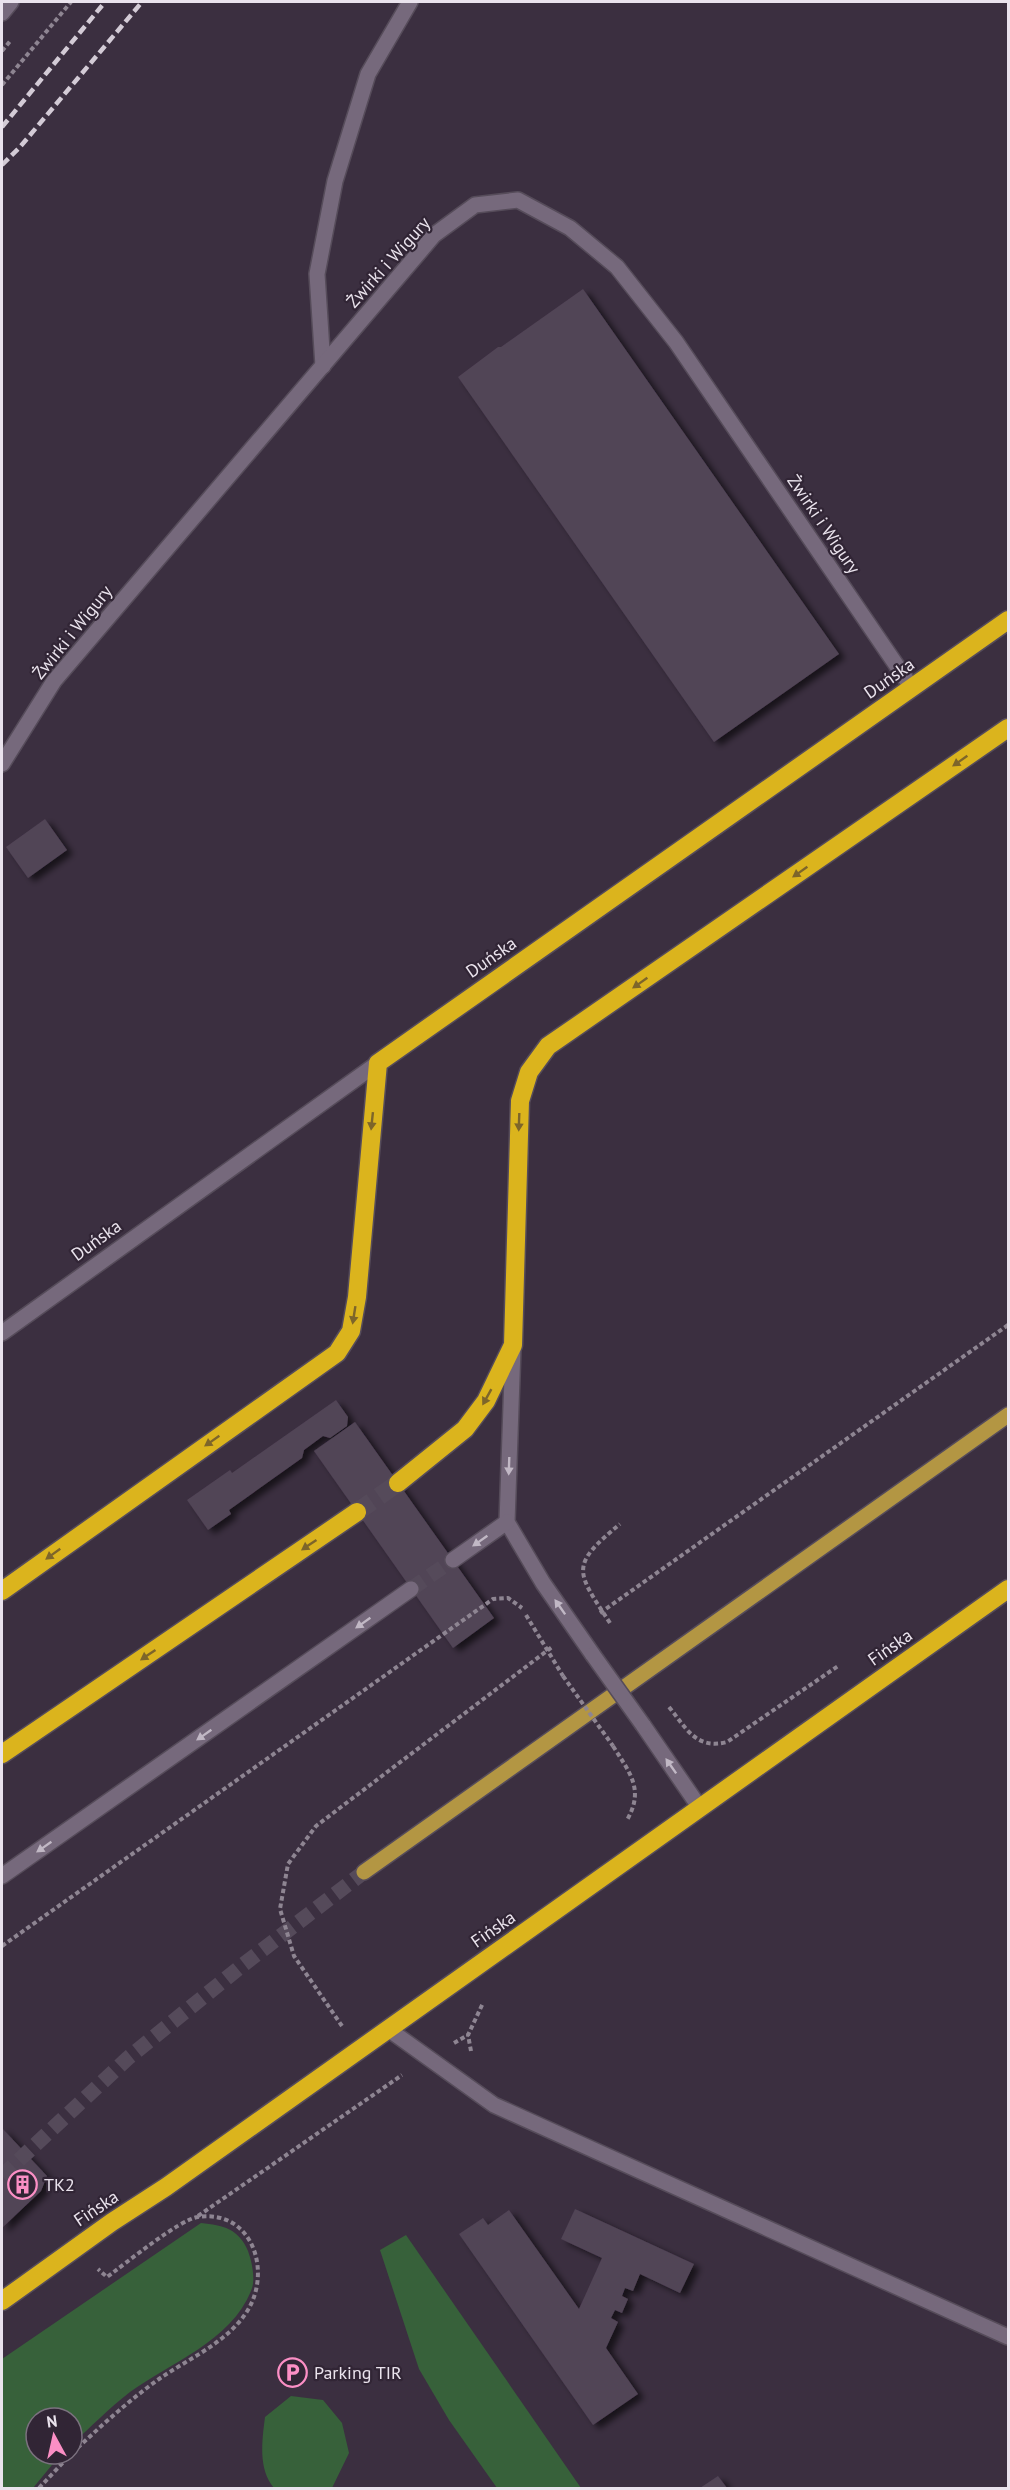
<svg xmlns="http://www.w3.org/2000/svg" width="1010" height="2490" viewBox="0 0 1010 2490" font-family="'PT Sans',sans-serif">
<defs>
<filter id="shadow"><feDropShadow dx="6" dy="4" stdDeviation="3" flood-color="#0009"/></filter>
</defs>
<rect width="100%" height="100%" fill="#3b2f40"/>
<g fill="#37613a">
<path d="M201 2223C223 2225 239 2229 248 2251 252 2262 256 2280 251 2291 231 2341 170 2363 130 2392 109 2408 91 2427 72 2444V2418H36V2454H61L33 2488H2V2359Z"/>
<polygon points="406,2235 581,2488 497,2488 449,2420 419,2369 380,2250"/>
<path d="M291 2396 323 2400 342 2423 349 2453 332 2488H274C258 2469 262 2441 265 2417Z"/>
</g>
<g fill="#514456" filter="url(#shadow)">
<polygon points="583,289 839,654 714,742 458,377 498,347 501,347"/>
<polygon points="45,819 67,850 28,878 6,847"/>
<polygon points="336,1400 348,1417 347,1426 330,1438 323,1436 304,1450 302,1458 229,1510 231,1514 208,1530 187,1500 230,1470 232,1473"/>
<polygon points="355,1422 494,1618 453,1648 314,1451"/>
<polygon points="2,2128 47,2176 41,2191 2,2228"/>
<polygon points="575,2209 694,2264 680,2293 640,2274 633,2291 625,2288 622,2296 628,2299 622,2313 615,2310 611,2318 618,2322 606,2348 638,2394 593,2425 459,2234 483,2218 488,2225 509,2210 579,2309 602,2258 561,2239"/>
<polygon points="718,2476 727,2488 700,2488"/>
</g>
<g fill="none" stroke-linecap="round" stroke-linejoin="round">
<polyline stroke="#554a5a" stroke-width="15" stroke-dasharray="15 8" stroke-linecap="butt" points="411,1589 453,1560"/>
<polyline stroke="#554a5a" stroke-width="15" stroke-dasharray="15 8" stroke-linecap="butt" points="2,2176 128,2058 244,1964 364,1872"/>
<polyline stroke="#554a5a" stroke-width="18" stroke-dasharray="18 9" stroke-linecap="butt" points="357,1512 398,1483"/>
<defs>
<g id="minor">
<polyline points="2,13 11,2"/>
<polyline points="323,366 317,274 335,181 368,74 410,2"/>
<polyline points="2,764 54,681 434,235 475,205 518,200 570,228 617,267 676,342 912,688"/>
<polyline points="2,1333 378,1063"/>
<polyline points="513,1348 507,1522 543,1583 593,1655"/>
<polyline points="453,1560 507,1522"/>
<polyline points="643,1725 700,1808"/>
<polyline points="2,1876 411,1589"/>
<polyline points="388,2029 494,2105 1008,2337"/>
</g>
<polyline id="major" points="364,1872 1008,1415"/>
<g id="highway">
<polyline points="398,1483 465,1429 486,1401 513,1345 520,1101 529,1072 548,1046 1008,728"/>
<polyline points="2,1591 337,1353 351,1331 357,1297 378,1063 1008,620"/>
<polyline points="2,1754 357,1512"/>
<polyline points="2,2301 112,2222 166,2187 1008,1589"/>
</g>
</defs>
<use href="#minor" stroke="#564c5a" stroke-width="18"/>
<use href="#major" stroke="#564c5a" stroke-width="18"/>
<use href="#highway" stroke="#564c5a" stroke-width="21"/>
<g stroke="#8e8592" stroke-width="4" stroke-dasharray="4.5 3" stroke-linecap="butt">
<polyline points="2,51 11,40"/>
<polyline points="2,85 71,2"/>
<polyline points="600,1613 1008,1325"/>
<polyline points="526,1615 563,1676"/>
<path d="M610 1623C576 1571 569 1566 620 1524"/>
<path d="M669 1707C686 1728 696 1750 727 1742L838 1666"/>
<path d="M613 1746C629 1772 645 1789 627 1820"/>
<polyline points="2,1946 493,1599 508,1598 522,1608"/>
<polyline points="342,2026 294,1956 280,1909 288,1864 316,1826 552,1647"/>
<polyline points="454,2043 468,2035"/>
<polyline points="471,2051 468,2035 483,2003"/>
<polyline points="198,2216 402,2075"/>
<path d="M72 2453C100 2427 128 2401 159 2379 188 2359 226 2343 246 2313 273 2273 253 2209 198 2217 180 2219 125 2264 107 2277L98 2269"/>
<polyline points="39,2488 71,2454"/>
</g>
<use href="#minor" stroke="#76697c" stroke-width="15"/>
<use href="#major" stroke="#b39643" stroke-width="15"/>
<use href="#highway" stroke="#dbb41d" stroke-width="18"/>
<g stroke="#d3cbd6" stroke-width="4.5" stroke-dasharray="9 4.5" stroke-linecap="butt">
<polyline points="2,127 105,2"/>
<polyline points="2,165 20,147 142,2"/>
</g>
<defs>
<polyline id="minor-bridge" points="593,1655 643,1725"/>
</defs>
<use href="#minor-bridge" stroke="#564c5a" stroke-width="18" stroke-linecap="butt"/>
<polyline stroke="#8e8592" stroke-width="4" stroke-dasharray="4.5 3" stroke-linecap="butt" points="563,1676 613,1746"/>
<use href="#minor-bridge" stroke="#76697c" stroke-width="15"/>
</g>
<defs><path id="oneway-solid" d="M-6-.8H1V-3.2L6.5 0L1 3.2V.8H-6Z" transform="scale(1.5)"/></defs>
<g fill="#7d652a">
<use href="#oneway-solid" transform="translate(960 761) rotate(145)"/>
<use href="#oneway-solid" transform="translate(800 872) rotate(145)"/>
<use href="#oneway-solid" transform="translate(640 983) rotate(145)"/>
<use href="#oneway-solid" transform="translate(372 1121) rotate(96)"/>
<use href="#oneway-solid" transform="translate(519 1122) rotate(92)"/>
<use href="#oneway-solid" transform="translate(354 1315) rotate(99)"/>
<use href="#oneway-solid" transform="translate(487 1397) rotate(119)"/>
<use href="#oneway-solid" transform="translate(212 1441) rotate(145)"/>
<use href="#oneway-solid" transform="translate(309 1545) rotate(146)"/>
<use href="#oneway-solid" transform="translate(53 1554) rotate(144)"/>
<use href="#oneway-solid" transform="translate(148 1655) rotate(146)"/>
</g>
<g fill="#c1b8c5">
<use href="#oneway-solid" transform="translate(509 1466) rotate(92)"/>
<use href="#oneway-solid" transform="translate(480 1541) rotate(145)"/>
<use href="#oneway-solid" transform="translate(560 1607) rotate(-125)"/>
<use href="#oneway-solid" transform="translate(363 1623) rotate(145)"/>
<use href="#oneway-solid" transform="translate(204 1735) rotate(145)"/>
<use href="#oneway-solid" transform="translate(671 1766) rotate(-125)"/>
<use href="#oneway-solid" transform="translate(44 1847) rotate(145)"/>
</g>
<defs>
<symbol id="building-ring" viewBox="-11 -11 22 22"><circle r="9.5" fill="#312535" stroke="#fb8fc5" stroke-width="1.5"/><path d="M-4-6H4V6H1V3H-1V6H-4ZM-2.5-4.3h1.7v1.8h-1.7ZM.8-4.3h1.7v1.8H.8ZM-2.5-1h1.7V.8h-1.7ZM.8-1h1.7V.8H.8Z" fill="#fb8fc5"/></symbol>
<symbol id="parking-ring" viewBox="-11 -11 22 22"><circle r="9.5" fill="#312535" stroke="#fb8fc5" stroke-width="1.5"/><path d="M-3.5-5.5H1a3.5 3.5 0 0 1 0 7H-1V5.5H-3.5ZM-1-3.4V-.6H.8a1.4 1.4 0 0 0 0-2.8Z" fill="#fb8fc5"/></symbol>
</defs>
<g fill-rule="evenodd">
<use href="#building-ring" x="6" y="2168" width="33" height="33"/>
<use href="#parking-ring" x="276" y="2356" width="33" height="33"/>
</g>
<g text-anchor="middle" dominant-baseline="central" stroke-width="4.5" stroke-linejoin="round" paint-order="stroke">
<g font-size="18" fill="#eae3ed" stroke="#312535">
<text transform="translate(388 262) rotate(-48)">Żwirki i Wigury</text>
<text transform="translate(824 524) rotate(56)">Żwirki i Wigury</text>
<text transform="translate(72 632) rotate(-51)">Żwirki i Wigury</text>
<text transform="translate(889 678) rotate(-35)">Duńska</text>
<text transform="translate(491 957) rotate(-35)">Duńska</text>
<text transform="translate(96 1240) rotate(-36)">Duńska</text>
<text transform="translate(890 1647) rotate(-35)">Fińska</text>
<text transform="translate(493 1929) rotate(-35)">Fińska</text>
<text transform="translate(96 2208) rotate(-34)">Fińska</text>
</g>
<g font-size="18" fill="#eae3ed" stroke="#312535" text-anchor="start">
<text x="44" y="2184">TK2</text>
<text x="314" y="2372">Parking TIR</text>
</g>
</g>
<rect width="1010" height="2490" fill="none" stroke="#eae3ed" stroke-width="6"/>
<g transform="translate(54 2436) rotate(352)"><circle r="28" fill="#312535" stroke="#7b717f" stroke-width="1.5"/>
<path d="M0-4.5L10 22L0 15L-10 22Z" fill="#fb8fc5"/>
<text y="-9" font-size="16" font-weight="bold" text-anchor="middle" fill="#eae3ed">N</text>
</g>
</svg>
